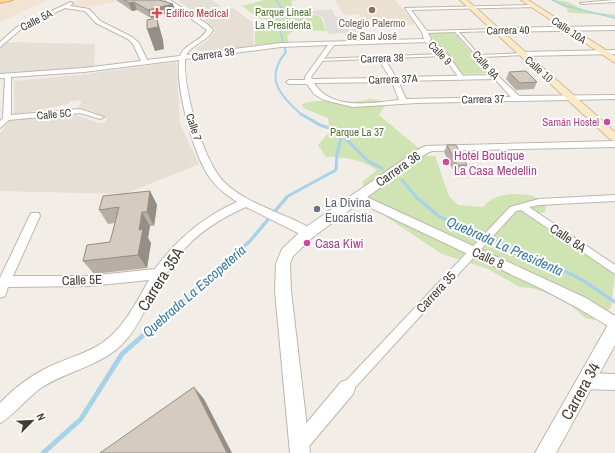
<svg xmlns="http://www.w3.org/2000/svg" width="615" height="453" viewBox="0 0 615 453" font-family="'Archivo Narrow',sans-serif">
<rect width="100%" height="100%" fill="#f2ede6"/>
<g fill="#e5dfd5">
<polygon points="177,0 211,0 221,6 195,12"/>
<polygon points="233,8 253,23 254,46 211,53 195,49 207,41 214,33 215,29 198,14"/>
<polygon points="3,42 95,44 94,70 0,78 0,44"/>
<polygon points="176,62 180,124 199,164 125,194 0,191 0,133 10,120 76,115 99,123 105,123 107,118 90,110 78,109 82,100 70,101 68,104 14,115 14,81 79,75"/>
</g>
<g fill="#f2e3d3">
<polygon points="25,0 47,0 0,22 0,2"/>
<polygon points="78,0 114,0 116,2 86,7 68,6"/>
</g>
<polygon fill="#eae1d1" points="335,0 395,0 415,24 366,28 359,14 344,15"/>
<g fill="#d0e3b2">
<polygon points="264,0 299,0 291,1 294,10 309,10 311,14 321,17 326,31 294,30 287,36 289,42 255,45 255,23 269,22 270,21 257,17 242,6"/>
<path d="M551 0C565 0 568 2 580 8 590 13 605 13 615 15V19C600 12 583 15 567 12L568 9Z"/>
<polygon points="449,32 456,35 489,73 461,74 428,33"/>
<path d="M370 99 381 101 385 106 379 115 428 156H435L449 196 458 205 483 207C493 193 517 192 533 196 538 198 542 203 546 206L545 212 537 214 615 272 611 308 594 320 585 318 563 298 532 288 520 287 488 269 442 254 373 208C373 197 365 192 362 182L377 170C360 159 346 157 326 157L318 145 330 131 328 118 303 108 302 104C324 96 348 106 370 99Z"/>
</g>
<polygon fill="#e0dedb" points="332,9 335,16 358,20 364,31 328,34 323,17 312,13 311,11"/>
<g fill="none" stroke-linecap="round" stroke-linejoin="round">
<g stroke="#a7d3ea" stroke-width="1.5">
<polyline points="276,0 288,17 280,30 285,50"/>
<polyline points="552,0 566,6 615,18"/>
</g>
<path stroke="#a7d3ea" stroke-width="2" d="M285 49 286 52C264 78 280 96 302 115"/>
<g stroke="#a7d3ea" stroke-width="3">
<polyline points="301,114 320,125 338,131 368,161 383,169"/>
<polyline points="402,180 418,199"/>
<polyline points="285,199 288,196 336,170 337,153 342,135"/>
</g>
<g stroke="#a7d3ea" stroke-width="3.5">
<polyline points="417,198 440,217 492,238 523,254 549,263 584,281 615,302"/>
<polyline points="172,310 250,241 286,198"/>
</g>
<polyline stroke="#a7d3ea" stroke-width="5" points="43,453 81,419 122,354 173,309"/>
<defs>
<g id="pedestrian">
<polygon points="498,29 497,31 459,32 479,55 525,53 525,54 523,55 482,57 499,76 499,78 497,78 455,32 425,33 423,32 425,31"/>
<path d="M425 40C442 41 454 65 464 77V79H460L443 56 319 61 317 60 319 59 441 54 437 49 425 42Z"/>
<polygon points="615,195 615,201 539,205 529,207 615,265 615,274 521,210 516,211 351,392 347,394 343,392 341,388 343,384 510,207 539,199"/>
</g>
<g id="minor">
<path d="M165 0H170L207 24 213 30C207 42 192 44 186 55L281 43 424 39 422 32 405 8 534 5 536 7 411 10 427 31 431 39 428 42 334 45 311 77 312 79 390 78 378 58 381 56 383 57 396 77 497 75 519 96 615 95V99L417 103 353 107 324 100 314 94 307 84H289L286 82 289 80H305V77L328 45 281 47 185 59C183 89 203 161 224 182 237 195 255 203 271 210 281 215 309 224 314 233L312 236H304L246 207C221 218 197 233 180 254 174 262 168 271 163 279 148 298 142 323 125 341 103 366 68 370 41 388 28 397 11 418 0 423V403C17 385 37 371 60 362 74 356 89 352 102 343 124 328 136 303 149 280L90 286 8 287 5 296 0 298V278L31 213H39L40 216 13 276H90L155 269C177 239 203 217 237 202 227 195 217 188 210 178 193 154 176 89 179 60L84 72 11 77V115L80 109 104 117 100 119 80 113 9 120 0 128V121L3 118 5 78H0V74L84 68 141 61 133 44 128 39 96 23 85 11 65 8 21 29 0 47V42L17 27 71 2 73 3 70 6 89 9 100 21 132 37 139 43 147 60 180 56C185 43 201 42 207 30ZM495 79 511 97 406 99 398 81ZM392 82 399 100C372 103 331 111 314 83Z"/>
<polygon points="615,0 615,2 582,4 580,3"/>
<polygon points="615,26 615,30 497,32 494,30 497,28"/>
<polygon points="615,50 615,54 523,56 520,54 523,52"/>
<polygon points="358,193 586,298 615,316 615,330 576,307 542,289 354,200 353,197 354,194"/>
<polygon points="585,373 615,374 615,390 585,389 580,386 577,381 580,376"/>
<polygon points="347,380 353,382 355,388 353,394 305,451 300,453 293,451 290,445 293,439 341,382"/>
</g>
<g id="tertiary">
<polygon points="615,141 615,147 432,151 427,153 313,237 293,256 290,264 291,291 310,453 290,453 275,291 276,264 282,249 303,229 419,149 426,146"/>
<polygon points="615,321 615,345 556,453 535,453 609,323"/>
</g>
<g id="secondary">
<polygon points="460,0 467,0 615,132 615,141 611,140"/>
<polygon points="521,0 528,0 615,56 615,63"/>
</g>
<polygon id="primary" points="0,0 13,0 0,3"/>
</defs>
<use href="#pedestrian" stroke="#bfb7ad" stroke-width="2"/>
<use href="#minor" stroke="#bfb7ad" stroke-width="2"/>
<use href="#tertiary" stroke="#bfb7ad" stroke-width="2"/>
<use href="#secondary" stroke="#cebc99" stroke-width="2"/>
<use href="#primary" stroke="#d9b16d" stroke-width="2"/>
<use href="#pedestrian" fill="#fff" fill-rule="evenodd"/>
<use href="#minor" fill="#fff" fill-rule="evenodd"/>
<use href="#tertiary" fill="#fff" fill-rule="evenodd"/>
<use href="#secondary" fill="#faeac8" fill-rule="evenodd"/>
<use href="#primary" fill="#f6d59b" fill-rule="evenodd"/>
</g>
<g fill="#b7afa5">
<polygon points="116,0 159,0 173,4 175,12 151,18 137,10 132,11"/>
<polygon points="509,72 537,82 534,89 516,90 506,79"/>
<polygon points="447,145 467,165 463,172 454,172 444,152"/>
<polygon points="150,191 157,205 154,226 150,226 148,238 151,243 147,268 94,274 83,261 110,242 115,223 108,224 99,210"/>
</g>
<g fill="#958e86">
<polygon points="134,2 137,10 132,11 129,3"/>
<polygon points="173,4 175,12 151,18 148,10"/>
<polygon points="157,18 163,40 164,49 155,51 147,29"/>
<polygon points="150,191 157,205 154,226 147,212"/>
<polygon points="142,212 150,226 148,238 151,243 147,268 138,255 139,230"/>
<polygon points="194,387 204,399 232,453 227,453"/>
</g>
<g fill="#d5cbc0" stroke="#958e86">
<polygon points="124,0 159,0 173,4 148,10 134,2 129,3"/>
<polygon points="157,18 158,27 147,29 147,20"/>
<polygon points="526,71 537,82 520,83 509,72"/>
<polygon points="447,145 456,145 467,165 457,165"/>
<polygon points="150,191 147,212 142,212 139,230 143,229 138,255 83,261 87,245 110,242 119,207 99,210 103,196"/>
<polygon points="194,387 227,453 100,453"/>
</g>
<circle fill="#8d6e63" stroke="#fff" stroke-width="1.5" cx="372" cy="10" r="4"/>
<path fill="#e0444e" stroke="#fff" stroke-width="1.5" d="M155 7h4v4h4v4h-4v4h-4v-4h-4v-4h4z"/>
<g fill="#d1479c" stroke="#fff" stroke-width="1.5">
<circle cx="607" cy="122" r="4"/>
<circle cx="446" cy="162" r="4"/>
<circle cx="307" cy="243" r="4"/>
</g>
<circle fill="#6b7280" stroke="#fff" stroke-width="1.5" cx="317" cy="209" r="4"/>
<g text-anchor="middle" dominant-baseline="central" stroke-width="4" stroke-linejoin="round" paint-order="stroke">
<g font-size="11" fill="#4c712e" stroke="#fff">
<text x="283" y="12">Parque Lineal<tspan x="283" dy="13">La Presidenta</tspan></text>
<text x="357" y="132">Parque La 37</text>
</g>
<g font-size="11" fill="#be3a42" stroke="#fff" text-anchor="start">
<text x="166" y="13">Edifico Medical</text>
</g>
<g font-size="11" fill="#443d36" stroke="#fff">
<text transform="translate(36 20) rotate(-27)">Calle 5A</text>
<text transform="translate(508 30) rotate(-1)">Carrera 40</text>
<text transform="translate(569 30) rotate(34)">Calle 10A</text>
<text transform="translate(440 53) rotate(46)">Calle 9</text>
<text transform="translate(213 54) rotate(-8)">Carrera 39</text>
<text transform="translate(382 58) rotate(-2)">Carrera 38</text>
<text transform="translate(486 65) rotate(49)">Calle 9A</text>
<text transform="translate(539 69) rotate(42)">Calle 10</text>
<text transform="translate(393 79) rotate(-2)">Carrera 37A</text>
<text transform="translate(483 99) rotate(-1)">Carrera 37</text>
<text transform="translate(54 114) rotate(-5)">Calle 5C</text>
<text transform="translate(194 127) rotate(72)">Calle 7</text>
</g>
<g font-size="11" fill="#785e54" stroke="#fff">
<text x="372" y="23">Colegio Palermo<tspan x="372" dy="13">de San José</tspan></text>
</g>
<g font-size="11" fill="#b23c85" stroke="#fff" text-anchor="end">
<text x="599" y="122">Samán Hostel</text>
</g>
<g font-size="13" fill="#b23c85" stroke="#fff" text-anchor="start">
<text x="454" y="155">Hotel Boutique<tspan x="454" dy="15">La Casa Medellin</tspan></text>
<text x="315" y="243">Casa Kiwi</text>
</g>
<g font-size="13" fill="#443d36" stroke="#fff">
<text transform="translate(398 169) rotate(-35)">Carrera 36</text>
<text transform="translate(568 238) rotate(34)">Calle 8A</text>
<text transform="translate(488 258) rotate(24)">Calle 8</text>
<text transform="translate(82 280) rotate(-2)">Calle 5E</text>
<text transform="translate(436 292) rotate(-47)">Carrera 35</text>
</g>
<g font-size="13" fill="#5b616d" stroke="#fff" text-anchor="start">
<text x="325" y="202">La Divina<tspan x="325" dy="15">Eucaristía</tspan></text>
</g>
<g font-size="14" font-style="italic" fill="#367aa0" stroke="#fff">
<text transform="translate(505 246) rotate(24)">Quebrada La Presidenta</text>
<text transform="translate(194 291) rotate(-41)">Quebrada La Escopetería</text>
</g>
<g font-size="16" fill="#443d36" stroke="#fff">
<text transform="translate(160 279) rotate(-58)">Carrera 35A</text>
<text transform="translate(580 391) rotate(-61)">Carrera 34</text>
</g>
</g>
<g transform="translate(32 421) rotate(66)" stroke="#ffffff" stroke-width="3" paint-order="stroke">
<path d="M0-3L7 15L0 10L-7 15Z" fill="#443d36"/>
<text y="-6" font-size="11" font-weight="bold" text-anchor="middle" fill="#443d36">N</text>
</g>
</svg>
